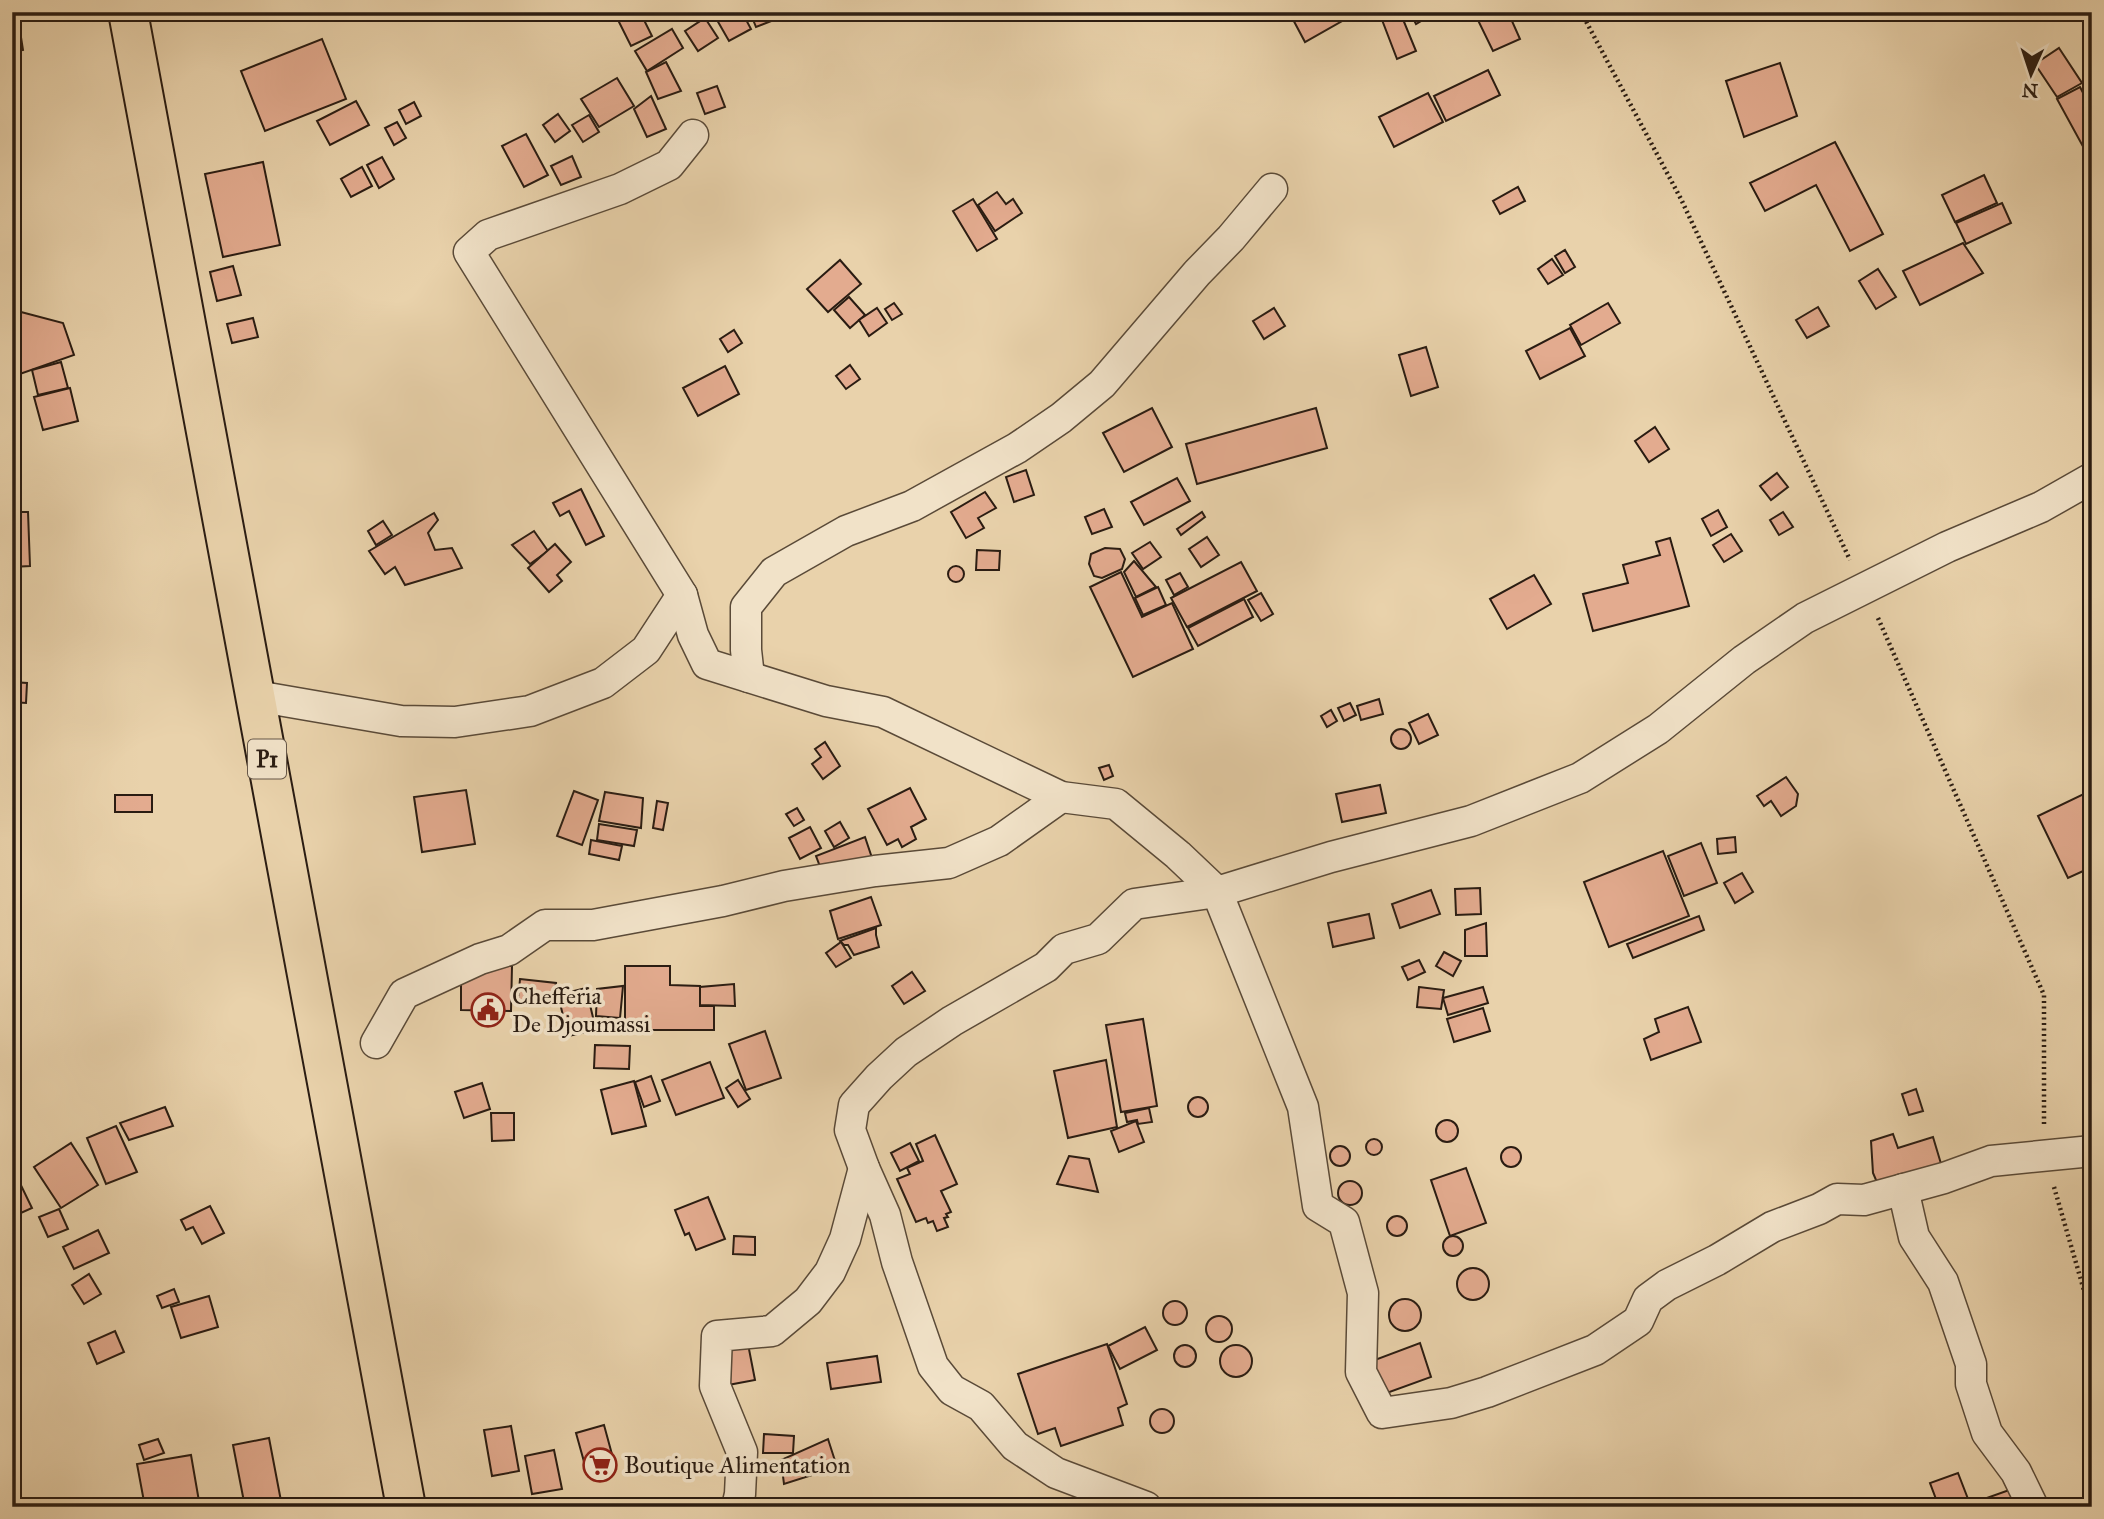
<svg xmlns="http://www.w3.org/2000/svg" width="2104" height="1519" viewBox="0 0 2104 1519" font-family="'IM FELL Great Primer',serif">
<rect width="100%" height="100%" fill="#e9d2ab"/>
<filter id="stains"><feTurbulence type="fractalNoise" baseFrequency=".00286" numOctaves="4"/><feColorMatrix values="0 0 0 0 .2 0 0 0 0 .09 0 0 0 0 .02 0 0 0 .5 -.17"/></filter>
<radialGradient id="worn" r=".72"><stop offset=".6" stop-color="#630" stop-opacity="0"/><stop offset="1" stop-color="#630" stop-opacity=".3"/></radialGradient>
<g fill="#e3ab8f" stroke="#2a1c12" stroke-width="2">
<polygon points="614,12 640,12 652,36 631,46"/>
<polygon points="729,12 738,12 740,16 743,14 751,29 729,41 717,20"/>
<polygon points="750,12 786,12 787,15 756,27"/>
<polygon points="1289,12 1358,12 1305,42"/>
<polygon points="1379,12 1400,12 1416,51 1397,59"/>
<polygon points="1410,12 1436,12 1416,24"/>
<polygon points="1474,12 1508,12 1520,39 1493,51"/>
<polygon points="705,18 718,38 698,51 685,31"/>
<polygon points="672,29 683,48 647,71 635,51"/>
<polygon points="20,31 23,50 12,52 12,33"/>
<polygon points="322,39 346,99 265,131 241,71"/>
<polygon points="2059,48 2082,83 2057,97 2035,64"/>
<polygon points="666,62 681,91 658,99 646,72"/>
<polygon points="1780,63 1797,116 1744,137 1726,81"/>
<polygon points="1488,70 1500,95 1446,121 1434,96"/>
<polygon points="617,78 634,106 599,127 581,99"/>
<polygon points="717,86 725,107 705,114 697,93"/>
<polygon points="2080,87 2092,110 2092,149 2086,152 2057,99"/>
<polygon points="1428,93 1443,122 1394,147 1379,117"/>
<polygon points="651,96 666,129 647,137 634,109"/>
<polygon points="356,101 369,125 330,145 317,121"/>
<polygon points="414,102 421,116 406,124 399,110"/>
<polygon points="558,114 570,131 555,142 543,125"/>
<polygon points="589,115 599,132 583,142 572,125"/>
<polygon points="397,122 406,138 394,145 385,128"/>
<polygon points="526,134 548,175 524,187 502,146"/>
<polygon points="1835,142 1883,234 1850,251 1816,185 1765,211 1750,183"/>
<polygon points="572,156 581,177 561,185 551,166"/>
<polygon points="382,157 394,179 379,188 367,165"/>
<polygon points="263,162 280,245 223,257 205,174"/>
<polygon points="362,167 372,186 351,197 341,179"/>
<polygon points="1984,175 1997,203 1955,222 1942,195"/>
<polygon points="1518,187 1525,201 1500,214 1493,201"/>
<polygon points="997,192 1006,204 1013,199 1022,213 995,231 978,205"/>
<polygon points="973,199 997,239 977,251 953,211"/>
<polygon points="2002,203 2011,223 1966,244 1956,223"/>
<polygon points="1963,243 1983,273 1920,305 1903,271"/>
<polygon points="1565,250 1575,267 1565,273 1555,256"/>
<polygon points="1552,259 1563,275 1548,284 1538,269"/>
<polygon points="840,260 861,284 828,312 807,289"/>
<polygon points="233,266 241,295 217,301 210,272"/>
<polygon points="1878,269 1896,297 1876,309 1859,281"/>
<polygon points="849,297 865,315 850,328 834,310"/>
<polygon points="894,303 902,314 892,320 885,309"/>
<polygon points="1608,303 1620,323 1581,345 1570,325"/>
<polygon points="1818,307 1829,326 1807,338 1796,320"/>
<polygon points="877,308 887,323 869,336 859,320"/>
<polygon points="1274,308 1285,326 1264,339 1253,321"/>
<polygon points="21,312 63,323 74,355 17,375 12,364 12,315"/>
<polygon points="253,318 258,337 232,343 227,324"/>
<polygon points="1570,328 1585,356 1540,379 1526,351"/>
<polygon points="734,330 742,343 728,352 720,339"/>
<polygon points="1426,347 1438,387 1411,396 1399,355"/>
<polygon points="61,362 68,388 38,395 32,370"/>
<polygon points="850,365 860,379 846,389 836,376"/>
<polygon points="725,366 739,394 698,416 683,388"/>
<polygon points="70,388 78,421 43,430 34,397"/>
<polygon points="1152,408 1172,447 1124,472 1103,433"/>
<polygon points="1316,408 1327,448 1197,484 1186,444"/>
<polygon points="1655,427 1669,449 1649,462 1635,441"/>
<polygon points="1026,470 1034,495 1014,502 1006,477"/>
<polygon points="1777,473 1788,487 1771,500 1760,486"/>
<polygon points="1177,478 1190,501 1144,525 1131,502"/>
<polygon points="581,489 604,536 586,545 569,511 560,516 553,503"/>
<polygon points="985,492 996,508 978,518 984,528 966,538 951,512"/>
<polygon points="1104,509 1112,527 1092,534 1085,517"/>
<polygon points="1718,510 1727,527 1711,536 1702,519"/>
<polygon points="12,512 28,512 30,566 12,567"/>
<polygon points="1202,512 1205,517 1181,535 1177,529"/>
<polygon points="1783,512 1793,527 1779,535 1770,520"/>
<polygon points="434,513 438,520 428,533 435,550 452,548 462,568 405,585 395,567 385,574 369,551"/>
<polygon points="383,521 392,535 376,545 368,531"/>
<polygon points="534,531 548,551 530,564 512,545"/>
<polygon points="1731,534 1742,551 1724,562 1713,545"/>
<polygon points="1207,537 1219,555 1201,567 1189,549"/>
<polygon points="1670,538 1689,606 1593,631 1583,594 1628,583 1623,565 1660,555 1656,542"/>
<polygon points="1150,542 1161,557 1143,569 1132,553"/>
<polygon points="555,544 571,562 557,575 562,581 549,592 528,568"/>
<polygon points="1105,548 1120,549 1125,559 1122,569 1102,578 1094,576 1089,564 1091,554"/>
<polygon points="977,550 1000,551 999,570 976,570"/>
<polygon points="1134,561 1156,587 1136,597 1124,572"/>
<polygon points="1241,562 1257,591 1187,627 1171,598"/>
<circle cx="956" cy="574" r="8"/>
<polygon points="1121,572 1142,617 1172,603 1193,649 1133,677 1090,587"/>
<polygon points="1180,573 1188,587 1174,595 1166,580"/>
<polygon points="1534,575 1551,604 1507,629 1490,599"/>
<polygon points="1158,587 1166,605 1143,615 1135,598"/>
<polygon points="1261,593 1273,614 1261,621 1248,600"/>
<polygon points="1244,599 1253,617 1198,646 1188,628"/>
<polygon points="12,682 27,683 26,703 12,702"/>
<polygon points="1379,699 1383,714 1361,720 1357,706"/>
<polygon points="1350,703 1356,715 1344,721 1338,708"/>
<polygon points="1331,710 1337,721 1327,727 1321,716"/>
<polygon points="1428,714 1438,735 1419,744 1409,723"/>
<circle cx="1401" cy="739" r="10"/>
<polygon points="825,742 840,766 823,779 812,764 821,757 815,749"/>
<polygon points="1109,765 1113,776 1104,780 1099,768"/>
<polygon points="1786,777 1798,794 1796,806 1781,816 1771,801 1764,806 1757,796"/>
<polygon points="1380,785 1386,813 1342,822 1336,794"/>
<polygon points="910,788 926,819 911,827 916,839 902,847 898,839 887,845 868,809"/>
<polygon points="466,790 475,844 422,852 414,797"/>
<polygon points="2092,790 2092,867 2068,878 2038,816"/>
<polygon points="574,791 598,800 582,845 557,836"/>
<polygon points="605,792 643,798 641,828 599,821"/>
<rect x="115" y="795" width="37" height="17"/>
<polygon points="657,801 668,803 663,830 653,828"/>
<polygon points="797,808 804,820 794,826 786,814"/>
<polygon points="840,822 849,838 834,847 825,831"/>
<polygon points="599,824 637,830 634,846 597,840"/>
<polygon points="810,827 821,848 800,859 789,838"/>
<polygon points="865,837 872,858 824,877 816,856"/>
<polygon points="1735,837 1736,852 1718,854 1717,839"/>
<polygon points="591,840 622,846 619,860 589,854"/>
<polygon points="1701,843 1717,883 1684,896 1668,856"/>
<polygon points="1663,851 1689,916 1609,947 1584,882"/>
<polygon points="1742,873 1753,892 1735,903 1724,883"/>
<polygon points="1480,888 1481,914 1456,915 1455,889"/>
<polygon points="1431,890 1440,914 1400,928 1392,904"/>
<polygon points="871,897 881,925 838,939 830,911"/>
<polygon points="1369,914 1374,938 1333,947 1328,923"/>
<polygon points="1699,916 1704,930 1633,958 1627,944"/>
<polygon points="1486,923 1487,956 1465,956 1465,930"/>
<polygon points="876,928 876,935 879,947 854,955 848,945 844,945 840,941"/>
<polygon points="841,942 851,958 836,967 826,953"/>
<polygon points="1444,952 1461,961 1453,976 1436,966"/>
<polygon points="1419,960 1425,972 1408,980 1402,967"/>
<polygon points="476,965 512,966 511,1011 461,1010 461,973"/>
<polygon points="625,966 670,966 670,985 700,986 700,1006 714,1006 714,1030 625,1030"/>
<polygon points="912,972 925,991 904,1004 892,986"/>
<polygon points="520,979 556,983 553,1006 518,1002"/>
<polygon points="734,984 735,1006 700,1005 700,987"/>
<polygon points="623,986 620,1018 596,1016 597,989"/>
<polygon points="1419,987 1444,990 1441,1009 1417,1007"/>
<polygon points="1483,987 1488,1003 1448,1015 1443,998"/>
<polygon points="586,988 596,1030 568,1036 558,995"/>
<polygon points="1688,1007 1701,1042 1651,1060 1644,1039 1659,1032 1655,1019"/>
<polygon points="1483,1008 1490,1031 1454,1042 1447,1019"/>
<polygon points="1143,1019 1157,1106 1121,1112 1106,1025"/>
<polygon points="765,1031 781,1078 746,1090 729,1044"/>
<polygon points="595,1045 630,1046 629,1069 594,1068"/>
<polygon points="1106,1060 1117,1127 1068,1138 1054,1071"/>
<polygon points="710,1062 724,1098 676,1115 662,1080"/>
<polygon points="651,1076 660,1101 644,1107 635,1082"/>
<polygon points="738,1080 750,1099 738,1107 726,1088"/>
<polygon points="634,1081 646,1126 612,1134 601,1090"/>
<polygon points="482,1083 490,1109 464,1118 455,1092"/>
<polygon points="1916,1089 1923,1111 1909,1115 1902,1094"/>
<circle cx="1198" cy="1107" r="10"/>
<polygon points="165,1107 173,1126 129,1140 120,1123"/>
<polygon points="1149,1108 1152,1122 1138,1124 1137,1120 1127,1122 1125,1113"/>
<polygon points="491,1113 514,1113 514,1140 492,1141"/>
<circle cx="1447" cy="1131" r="11"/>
<polygon points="1136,1121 1144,1142 1119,1152 1111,1131"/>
<polygon points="116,1126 137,1172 106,1184 87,1138"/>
<polygon points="1893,1134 1898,1148 1933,1137 1942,1167 1879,1187 1873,1173 1871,1141"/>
<polygon points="935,1135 957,1184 941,1191 951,1212 946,1214 948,1217 944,1218 948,1227 937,1231 933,1221 928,1223 926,1218 916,1222 897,1179 910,1174 907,1168 923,1161 916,1144"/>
<circle cx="1374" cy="1147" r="8"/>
<polygon points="71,1143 98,1185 61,1208 34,1167"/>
<polygon points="910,1143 919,1161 900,1171 891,1153"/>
<circle cx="1340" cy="1156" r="10"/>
<circle cx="1511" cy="1157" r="10"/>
<polygon points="1069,1156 1089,1159 1098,1192 1057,1184"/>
<polygon points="1466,1168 1486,1223 1450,1236 1431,1180"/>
<polygon points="15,1173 32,1208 12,1217 12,1174"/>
<circle cx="1350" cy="1193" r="12"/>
<polygon points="708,1197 725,1239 696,1250 689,1233 685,1235 675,1210"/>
<polygon points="210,1206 224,1233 202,1244 193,1227 186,1230 181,1220"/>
<polygon points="59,1209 68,1229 48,1237 39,1217"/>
<circle cx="1397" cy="1226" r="10"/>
<polygon points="98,1230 109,1253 74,1269 63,1247"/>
<circle cx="1453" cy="1246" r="10"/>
<polygon points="734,1236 755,1237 755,1255 733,1254"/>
<circle cx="1473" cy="1284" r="16"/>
<polygon points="89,1274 101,1294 84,1304 72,1285"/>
<polygon points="174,1289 179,1302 162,1308 157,1296"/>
<polygon points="209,1296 218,1327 181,1338 171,1307"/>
<circle cx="1405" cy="1315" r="16"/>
<circle cx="1175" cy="1313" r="12"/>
<circle cx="1219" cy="1329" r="13"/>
<polygon points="1145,1327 1157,1350 1120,1369 1108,1346"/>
<polygon points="115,1331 124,1352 97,1364 88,1343"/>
<polygon points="1420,1343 1431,1377 1384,1394 1372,1361"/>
<polygon points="748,1344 755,1380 728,1385 722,1348"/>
<polygon points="1107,1344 1127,1404 1118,1408 1123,1425 1061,1446 1055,1428 1038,1434 1018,1374"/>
<circle cx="1236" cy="1361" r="16"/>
<circle cx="1185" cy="1356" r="11"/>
<polygon points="877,1356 881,1382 831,1389 827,1363"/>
<circle cx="1162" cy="1421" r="12"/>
<polygon points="604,1425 616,1469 588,1476 576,1433"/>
<polygon points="511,1426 519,1471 492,1476 484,1430"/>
<polygon points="764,1434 794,1436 793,1453 763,1453"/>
<polygon points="269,1438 281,1501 245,1507 233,1445"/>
<polygon points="158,1439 164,1453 144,1460 139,1445"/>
<polygon points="828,1439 837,1467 784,1484 781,1460"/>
<polygon points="554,1450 562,1489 532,1494 525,1456"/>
<polygon points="191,1455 200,1507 145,1507 137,1464"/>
<polygon points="1958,1473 1970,1504 2012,1489 2019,1507 1939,1507 1930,1483"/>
</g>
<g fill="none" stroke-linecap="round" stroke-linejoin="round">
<defs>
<g id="minor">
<polyline points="693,135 669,165 620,189 488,235 469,252 682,595 693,635 707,664 826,701 883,712 1061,797 1116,804 1178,855 1217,892 1331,857 1471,821 1580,778 1658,729 1744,660 1805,618 1947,547 2041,507 2092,478"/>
<polyline points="749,677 746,650 746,607 774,572 846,531 912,506 1017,448 1061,418 1102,384 1197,273 1231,238 1272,189"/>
<polyline points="256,696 401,721 455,722 530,711 603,683 646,650 682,595"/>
<polyline points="376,1043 404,994 480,959 509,950 545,925 593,925 723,901 784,886 875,871 949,863 999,841 1061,797"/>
<polyline points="1903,1189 1914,1237 1943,1282 1971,1364 1971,1384 1987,1433 2016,1472 2033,1507"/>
<polyline points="737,1507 740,1494 742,1452 715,1386 717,1336 772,1331 808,1301 830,1272 845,1239 864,1168"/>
<polyline points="1146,1507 1056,1473 1015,1446 981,1406 952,1390 933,1366 897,1262 885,1215 864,1168 850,1130 854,1105 879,1077 906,1052 952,1021 1046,967 1064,949 1098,939 1134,904 1217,892 1303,1107 1318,1206 1344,1222 1363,1293 1361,1372 1382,1413 1451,1403 1487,1392 1595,1350 1638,1321 1648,1299 1667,1285 1717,1260 1772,1227 1819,1209 1837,1199 1864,1200 1944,1178 1991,1161 2092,1151"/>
</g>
<polyline id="primary" points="128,12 406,1507"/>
</defs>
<use href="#minor" stroke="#5a4a38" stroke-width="33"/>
<use href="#primary" stroke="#2a1c12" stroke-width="42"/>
<g stroke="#2a1c12" stroke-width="4.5" stroke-dasharray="2 3.5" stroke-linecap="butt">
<polyline points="1581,12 1681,199 1850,560"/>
<polyline points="1878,618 2044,995 2044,1124"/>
<polyline points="2054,1187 2092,1318"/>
</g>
<use href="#minor" stroke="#f1e2c8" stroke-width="30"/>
<use href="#primary" stroke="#e9d2ab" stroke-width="38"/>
</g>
<defs>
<symbol id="civic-ring" viewBox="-11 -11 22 22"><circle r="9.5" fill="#f1e2c8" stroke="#8f2418" stroke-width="1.5"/><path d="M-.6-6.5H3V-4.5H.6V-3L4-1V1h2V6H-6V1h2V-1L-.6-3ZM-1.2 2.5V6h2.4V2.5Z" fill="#8f2418"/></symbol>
<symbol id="supermarket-ring" viewBox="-11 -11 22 22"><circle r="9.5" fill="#f1e2c8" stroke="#8f2418" stroke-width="1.5"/><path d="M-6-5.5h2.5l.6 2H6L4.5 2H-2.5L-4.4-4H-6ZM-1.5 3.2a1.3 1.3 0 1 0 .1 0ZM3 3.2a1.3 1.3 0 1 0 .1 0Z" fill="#8f2418"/></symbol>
</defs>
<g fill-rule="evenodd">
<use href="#civic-ring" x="469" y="991" width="38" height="38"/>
<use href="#supermarket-ring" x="581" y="1446" width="38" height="38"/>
</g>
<g text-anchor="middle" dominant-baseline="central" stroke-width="7" stroke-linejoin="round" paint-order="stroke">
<rect fill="#f1e2c8" stroke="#665749" stroke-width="2" x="248" y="739.5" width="38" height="39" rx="5"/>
<g font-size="23" font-weight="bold" fill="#2a1c12">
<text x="267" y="759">P1</text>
</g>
<g font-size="24" fill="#2a1c12" stroke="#f1e2c8" text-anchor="start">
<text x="512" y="996">Chefferia<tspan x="512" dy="28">De Djoumassi</tspan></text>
<text x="624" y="1465">Boutique Alimentation</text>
</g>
</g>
<rect width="2104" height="1519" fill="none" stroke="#e9d2ab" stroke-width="42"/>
<rect x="14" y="14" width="2076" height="1491" fill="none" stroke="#2a1c12" stroke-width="3.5"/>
<rect x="21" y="21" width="2062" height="1477" fill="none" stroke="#2a1c12" stroke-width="2"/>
<g transform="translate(2031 74) rotate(183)" stroke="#f1e2c8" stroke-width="5" paint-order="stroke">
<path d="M0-5L12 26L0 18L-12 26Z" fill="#2a1c12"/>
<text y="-10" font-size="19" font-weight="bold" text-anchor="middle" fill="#2a1c12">N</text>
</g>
<rect width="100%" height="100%" filter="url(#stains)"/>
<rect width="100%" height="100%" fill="url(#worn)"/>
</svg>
